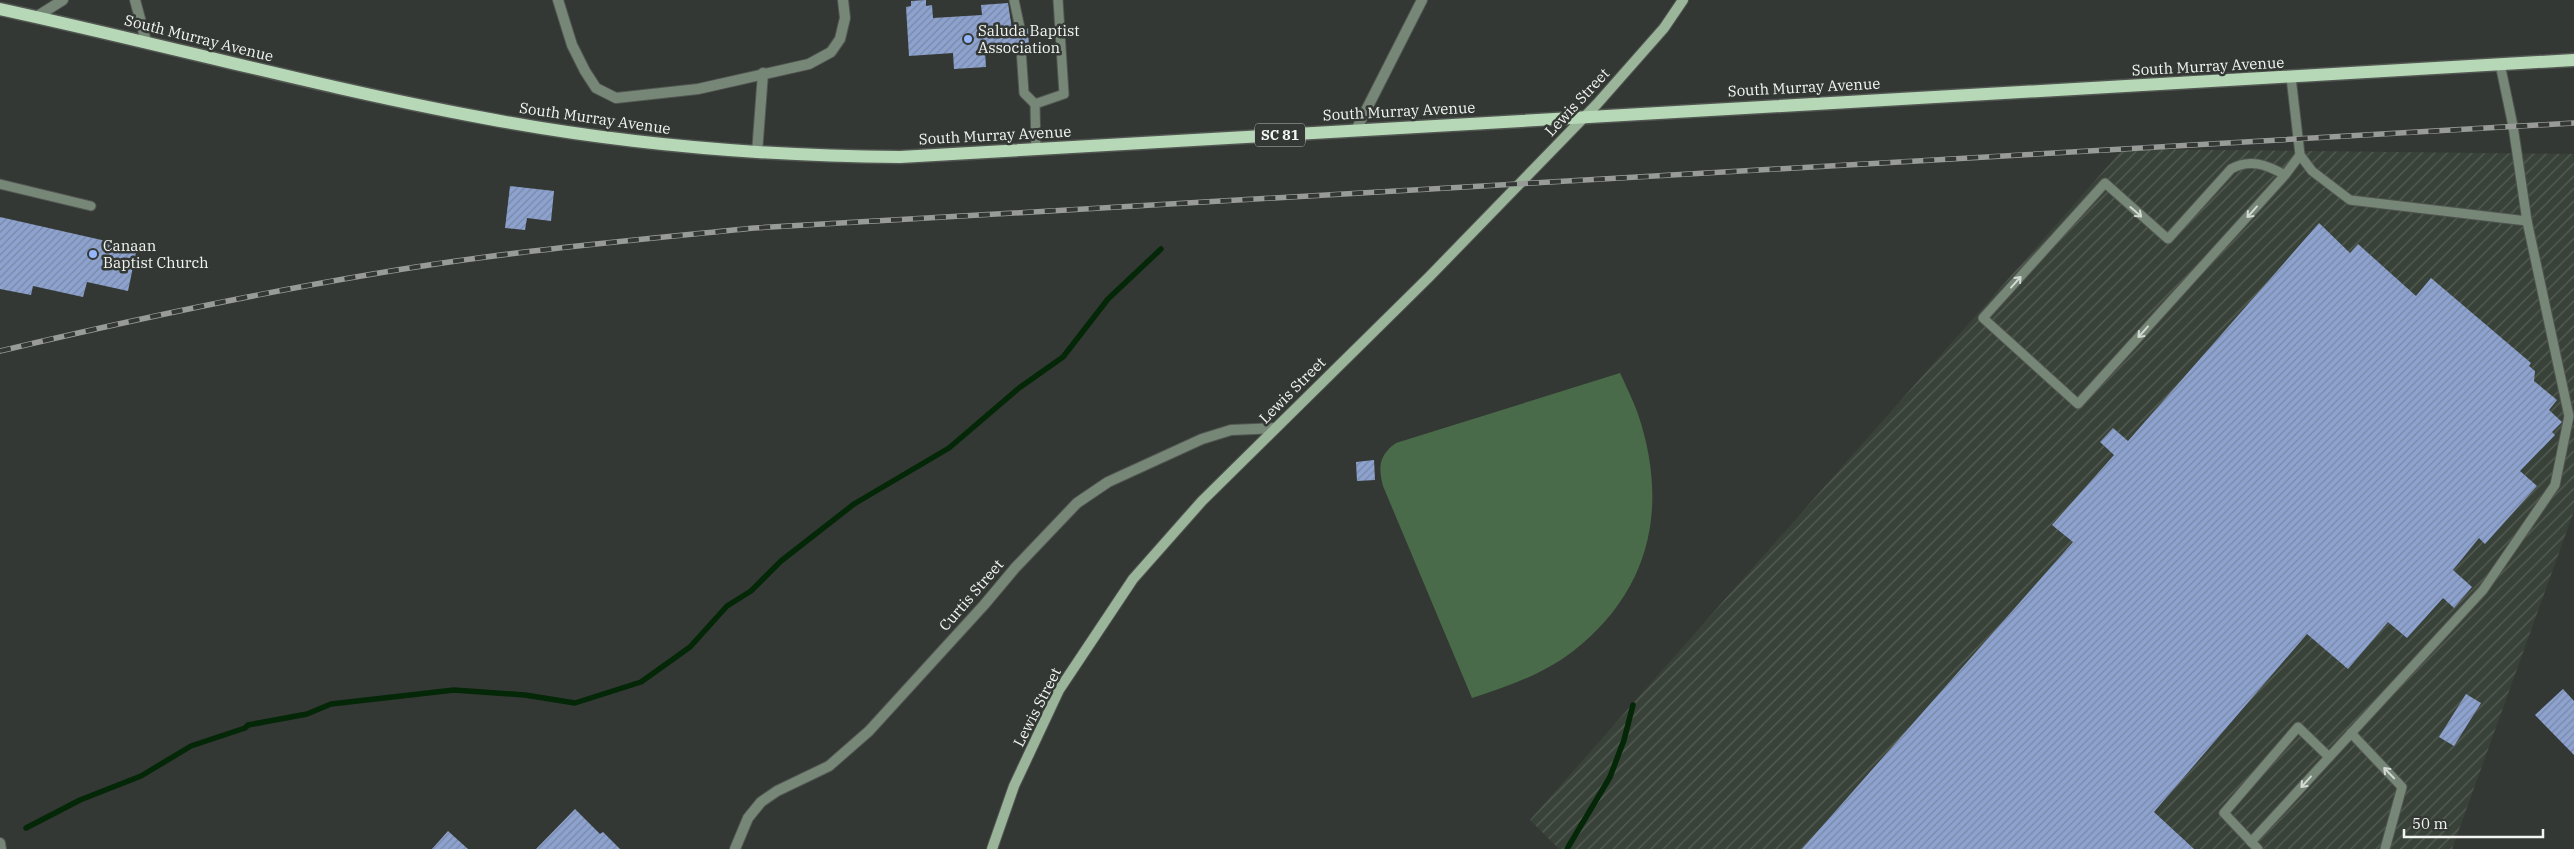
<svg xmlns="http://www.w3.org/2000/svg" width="2574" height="849" viewBox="0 0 2574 849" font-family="'IBM Plex Serif',serif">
<defs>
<pattern id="industrial-furrows" width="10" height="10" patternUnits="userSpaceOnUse" patternTransform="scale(1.25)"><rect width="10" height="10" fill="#394239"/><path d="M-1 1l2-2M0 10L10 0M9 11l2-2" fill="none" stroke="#565e56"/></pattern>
<pattern id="building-hatch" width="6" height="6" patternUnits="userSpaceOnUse" patternTransform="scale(1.25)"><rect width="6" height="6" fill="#8da2ce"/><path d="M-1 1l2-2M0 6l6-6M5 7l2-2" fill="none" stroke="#7988a6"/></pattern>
</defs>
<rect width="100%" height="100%" fill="#343834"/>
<polygon fill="url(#industrial-furrows)" points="2123,149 2574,154 2574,511 2452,849 1559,849 1530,820"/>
<path fill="#496b49" d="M1620 373C1626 386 1633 400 1638 414 1669 507 1651 591 1572 652 1543 674 1507 687 1472 698L1383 486C1378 467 1379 455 1396 443Z"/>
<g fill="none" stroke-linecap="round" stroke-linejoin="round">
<g stroke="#042707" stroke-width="5.5">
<polyline points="26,828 80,800 141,776 191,746 245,728 248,725 307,714 331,704 454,690 525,695 575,703 641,682 690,647 727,606 751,591 781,561 854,504 949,448 1019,388 1063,357 1108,299 1161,249"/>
<polyline points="1567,849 1610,777 1624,740 1633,705"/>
</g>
</g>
<g fill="url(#building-hatch)">
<polygon points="926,0 926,6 932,5 933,18 982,15 981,5 1008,3 1012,29 1021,34 1028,28 1029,48 1021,43 1017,44 1015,49 985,51 986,67 954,69 953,53 909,56 906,7 911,6 911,1"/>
<polygon points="510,186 554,191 551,221 527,218 525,230 505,228"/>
<polygon points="0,217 137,248 128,291 87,282 83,297 33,286 31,295 0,289"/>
<polygon points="2319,223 2350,253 2358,244 2416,296 2431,278 2531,363 2529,366 2535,371 2534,381 2557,400 2549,410 2562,422 2552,432 2555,435 2520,471 2537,486 2485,544 2479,538 2453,570 2472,587 2454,608 2443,598 2407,638 2388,622 2348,669 2307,634 2154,812 2194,849 1802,849 2073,542 2052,525 2114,455 2100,442 2113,428 2128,441"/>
<polygon points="1374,460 1375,480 1357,481 1356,462"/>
<polygon points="2563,689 2574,701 2574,755 2535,715"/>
<polygon points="2466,694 2481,703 2454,746 2439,737"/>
<polygon points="575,809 600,834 603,832 620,849 536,849"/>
<polygon points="448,831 468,849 432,849"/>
</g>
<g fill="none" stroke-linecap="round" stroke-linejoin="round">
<defs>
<g id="lane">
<polyline points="1014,0 1020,28"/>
<polyline points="1021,49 1024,93 1035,104"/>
<polyline points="2291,77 2300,155 2312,171 2350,200 2527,221"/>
<polyline points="1036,149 1035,104 1064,94 1058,0"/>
<path d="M2285 175C2267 165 2250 158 2231 169L2168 239 2105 183 1983 318 2078 404 2285 175 2300 155"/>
<polyline points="0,184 91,206"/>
<polyline points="2351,733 2402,787 2385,849"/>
<polyline points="2251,842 2483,590 2555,485 2569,416 2527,221 2513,126 2500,64"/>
<polyline points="2258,849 2224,813 2298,727 2329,757"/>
</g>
<g id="street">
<polyline points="135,0 146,41"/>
<polyline points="558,0 572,45 585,71 596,88 616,98 698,89 809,64 831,52 840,39 845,18 843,0"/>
<polyline points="36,17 63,0"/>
<polyline points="1356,130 1422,0"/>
<polyline points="757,153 763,73"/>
<polyline points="0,843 1,849"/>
<polyline points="735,849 748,818 761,802 777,791 829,766 869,731 984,605 1015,568 1077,503 1108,482 1202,439 1231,430 1275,428"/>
</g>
<polyline id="secondary" points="992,849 1014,786 1059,690 1133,579 1202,501 1429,277 1597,104 1664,28 1683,0"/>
<path id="primary" d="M0 9C162 44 322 88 484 118 621 144 761 156 900 157L2574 60"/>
</defs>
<use href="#lane" stroke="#525652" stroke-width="11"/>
<use href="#street" stroke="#525652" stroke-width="12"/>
<use href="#secondary" stroke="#525652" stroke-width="12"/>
<use href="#primary" stroke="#525652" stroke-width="15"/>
<use href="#lane" stroke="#778777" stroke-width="9"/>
<use href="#street" stroke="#778777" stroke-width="10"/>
<use href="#secondary" stroke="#9bb59a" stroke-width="10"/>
<use href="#primary" stroke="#b6d8b6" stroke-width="12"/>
<defs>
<path id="rail" d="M0 351C123 322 248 295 373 274 499 252 627 241 754 228L2574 123"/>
</defs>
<use href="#rail" stroke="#989b98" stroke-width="5.5"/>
<use href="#rail" stroke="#343834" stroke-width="4" stroke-dasharray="11" stroke-linecap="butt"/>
</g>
<defs><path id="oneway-shaft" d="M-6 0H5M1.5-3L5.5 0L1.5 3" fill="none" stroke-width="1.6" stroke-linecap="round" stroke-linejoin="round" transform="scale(1.25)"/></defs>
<g stroke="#d3dad3">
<use href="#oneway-shaft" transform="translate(2136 212) rotate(41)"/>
<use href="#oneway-shaft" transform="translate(2252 212) rotate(132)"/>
<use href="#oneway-shaft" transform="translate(2016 282) rotate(-48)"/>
<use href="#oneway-shaft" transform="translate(2143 332) rotate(132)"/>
<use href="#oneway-shaft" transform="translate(2389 773) rotate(-134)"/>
<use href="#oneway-shaft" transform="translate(2306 782) rotate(132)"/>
</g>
<g fill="#95b6fd" stroke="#343834" stroke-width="2">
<circle cx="968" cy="39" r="5"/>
<circle cx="93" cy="254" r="5"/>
</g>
<g text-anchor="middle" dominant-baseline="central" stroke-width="5" stroke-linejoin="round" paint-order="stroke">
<rect fill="#343834" stroke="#b9bcb9" stroke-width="1" x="1255" y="123.5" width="50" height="23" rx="4"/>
<g font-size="14" font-weight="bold" fill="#f2f5f2">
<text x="1280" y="135">SC 81</text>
</g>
<g font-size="15" fill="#f2f5f2" stroke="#343834" text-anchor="start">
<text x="978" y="30">Saluda Baptist<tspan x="978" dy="17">Association</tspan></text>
<text x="103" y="245">Canaan<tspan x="103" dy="17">Baptist Church</tspan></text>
</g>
<g font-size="15" fill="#f2f5f2" stroke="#343834">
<text transform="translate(199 38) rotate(14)">South Murray Avenue</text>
<text transform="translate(2208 66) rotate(-3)">South Murray Avenue</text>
<text transform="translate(1804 87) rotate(-3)">South Murray Avenue</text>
<text transform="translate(1577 102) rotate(-47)">Lewis Street</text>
<text transform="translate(1399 111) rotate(-3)">South Murray Avenue</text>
<text transform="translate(595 118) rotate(8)">South Murray Avenue</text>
<text transform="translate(995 135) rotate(-3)">South Murray Avenue</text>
<text transform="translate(1292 390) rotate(-45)">Lewis Street</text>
<text transform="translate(971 595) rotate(-49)">Curtis Street</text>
<text transform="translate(1037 707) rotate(-63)">Lewis Street</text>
</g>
</g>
<path d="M2404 829v8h139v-8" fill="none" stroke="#f2f5f2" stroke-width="2.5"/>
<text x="2412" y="829" font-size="15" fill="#f2f5f2" stroke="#343834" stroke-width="4" paint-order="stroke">50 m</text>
</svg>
